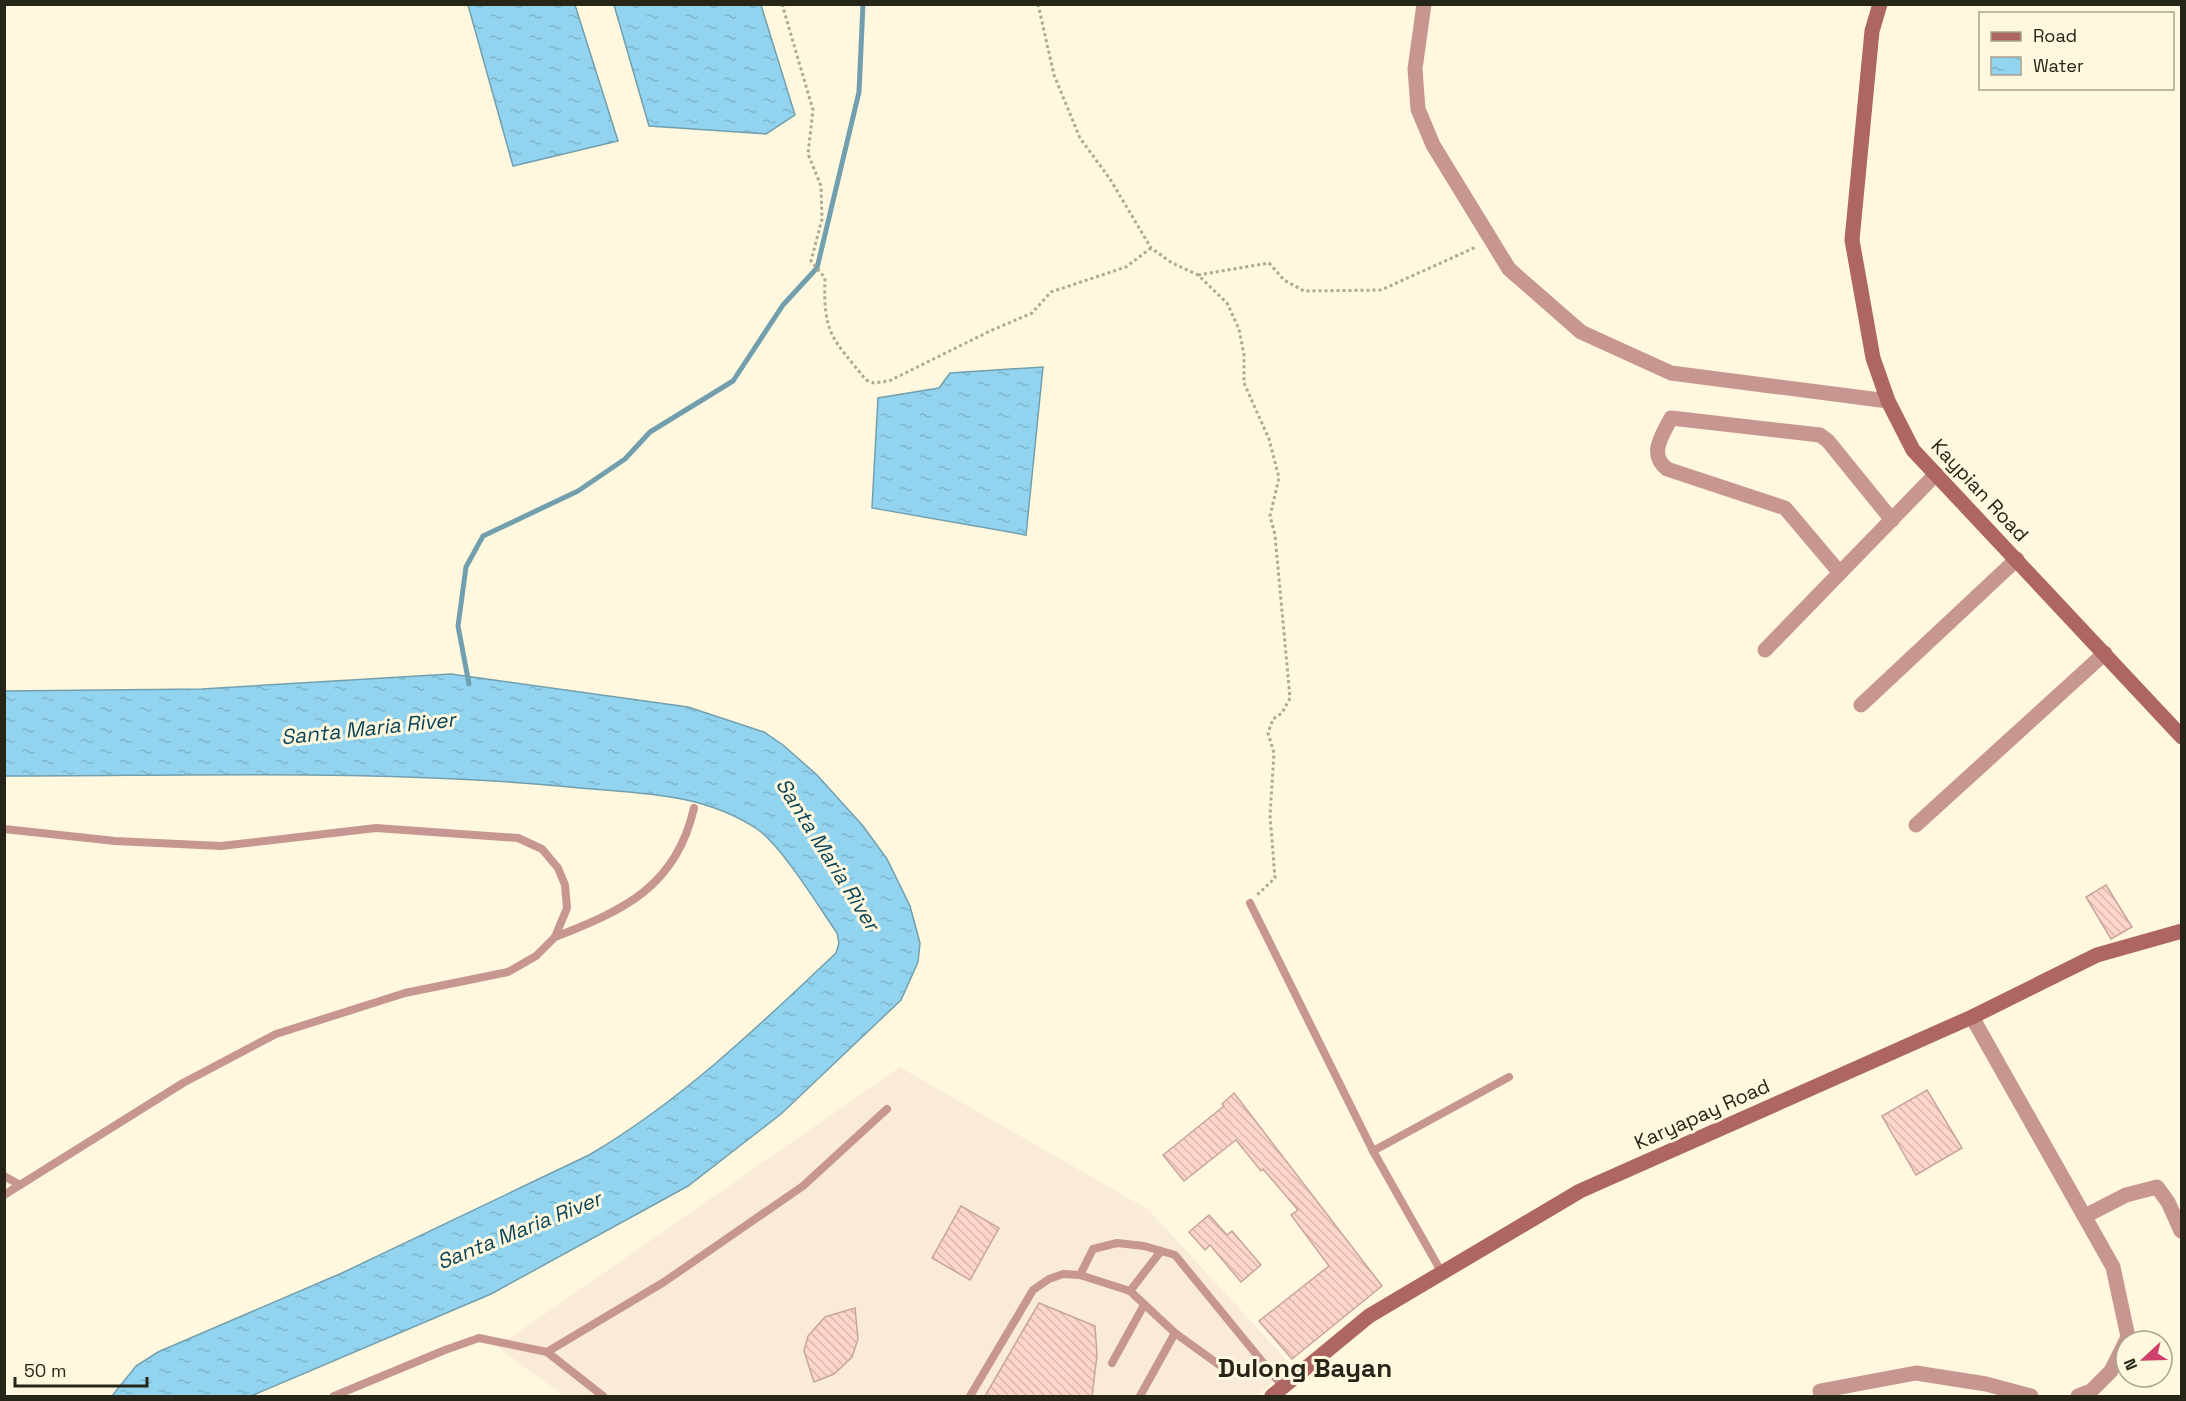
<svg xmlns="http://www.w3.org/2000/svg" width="2186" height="1401" viewBox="0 0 2186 1401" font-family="'Space Grotesk',sans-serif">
<defs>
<pattern id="water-ripples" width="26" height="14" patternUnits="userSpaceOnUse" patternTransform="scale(1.5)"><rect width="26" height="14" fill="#92d4ef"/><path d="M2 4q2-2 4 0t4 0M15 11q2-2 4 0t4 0" fill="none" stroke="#7eb6cc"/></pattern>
<pattern id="building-back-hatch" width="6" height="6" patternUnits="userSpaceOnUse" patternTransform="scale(1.5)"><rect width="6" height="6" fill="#fdd5cc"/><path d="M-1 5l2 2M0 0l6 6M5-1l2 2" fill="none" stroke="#d9b7ae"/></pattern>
</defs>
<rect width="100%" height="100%" fill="#fff8df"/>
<polygon fill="#faebd8" points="900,1067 1149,1210 1292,1366 1256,1396 564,1396 497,1347"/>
<g fill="url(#water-ripples)" stroke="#729fae" stroke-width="1.5">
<polygon points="468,5 575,5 618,141 513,166"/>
<polygon points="614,5 761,5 795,115 766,134 649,126"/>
<polygon points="1043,367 1026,535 872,508 878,398 939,388 950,373"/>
<path d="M451 674 688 707 764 732 783 745 817 775 863 826 887 859 910 906 920 943 918 962 901 1000 781 1114 688 1186 491 1294 251 1396H112L136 1366 158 1352 342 1273 589 1155C681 1101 759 1026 836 953L839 943 837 933C819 907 781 845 757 829 699 791 637 794 570 787 382 769 193 776 5 776V691L202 689Z"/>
</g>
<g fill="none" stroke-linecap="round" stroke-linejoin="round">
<polyline stroke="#729fae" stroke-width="5" points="469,684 458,626 466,567 483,536 578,491 625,459 650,432 733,381 783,305 817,268 859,92 863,4"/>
</g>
<g fill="url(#building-back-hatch)" stroke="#c7a59d" stroke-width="1.5">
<polygon points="2106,885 2132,927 2111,939 2086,897"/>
<polygon points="1927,1090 1962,1148 1916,1175 1882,1116"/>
<polygon points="1234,1093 1382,1286 1292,1359 1259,1321 1329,1266 1291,1215 1298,1210 1263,1169 1261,1171 1236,1140 1184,1181 1163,1155 1224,1106 1222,1104"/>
<polygon points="961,1206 999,1228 970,1280 932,1258"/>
<polygon points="1209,1215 1227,1235 1232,1231 1261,1265 1241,1282 1210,1245 1205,1250 1189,1232"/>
<polygon points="1039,1303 1095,1326 1097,1355 1092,1396 985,1396"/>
<polygon points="855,1308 858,1339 852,1357 834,1374 814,1382 804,1351 808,1336 825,1317"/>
</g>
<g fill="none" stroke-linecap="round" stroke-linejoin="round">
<g stroke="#aea994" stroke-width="3" stroke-dasharray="3 3" stroke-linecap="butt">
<path d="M782 4 813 110 808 154 821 186 822 219 811 261 825 278C823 335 832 337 866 380L874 383 889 381 990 331 1032 313 1051 292 1126 267 1151 248"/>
<polyline points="1038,4 1054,75 1080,138 1110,179 1151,248 1172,263 1198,275 1227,303 1239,329 1244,355 1244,383 1269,439 1279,478 1270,516 1275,535 1290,698 1282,713 1273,719 1268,733 1274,753 1270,815 1275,878 1257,895"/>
<polyline points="1198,275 1269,263 1284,280 1304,291 1381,290 1476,247"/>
</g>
<g stroke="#c89691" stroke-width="8">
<polyline points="4,829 115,841 221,846 376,828 518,838 542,849 558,868 565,885 567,908 555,937 536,956 508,972 405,993 276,1034 183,1083 4,1195"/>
<polyline points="1250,903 1373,1151 1442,1273"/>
<path d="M555 937C624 910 676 887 694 808"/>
<polyline points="1373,1151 1509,1077"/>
<polyline points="4,1176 20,1185"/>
<polyline points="1080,1275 1093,1249 1117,1243 1144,1246 1175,1255 1283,1387"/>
<polyline points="1130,1291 1161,1251"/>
<polyline points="547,1352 664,1282 803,1186 887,1109"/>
<polyline points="1112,1363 1144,1305"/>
<polyline points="334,1396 445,1350 479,1338 547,1352 603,1396"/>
<polyline points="970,1396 1033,1290 1049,1279 1063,1274 1080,1275 1130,1291 1175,1333 1229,1372"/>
<polyline points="1140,1396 1175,1333"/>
</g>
<g stroke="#c89691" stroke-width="15">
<polyline points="1424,4 1415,69 1418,109 1433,145 1509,269 1581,332 1671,373 1888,401"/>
<path d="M1840 573 1785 508 1667 469C1648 454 1662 436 1671 418L1820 435 1828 441 1892 520"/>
<polyline points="1765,650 1936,474"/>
<polyline points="1861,705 2017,559"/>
<polyline points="1916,825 2105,653"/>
<polyline points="1972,1017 2113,1267 2128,1337 2111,1371 2091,1391 2078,1396"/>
<polyline points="2085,1216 2126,1195 2157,1187 2168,1202 2181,1231"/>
<polyline points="1820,1391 1916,1373 1986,1384 2031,1396"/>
</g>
<g stroke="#ad6661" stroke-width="15">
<polyline points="1880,4 1872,31 1852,240 1873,358 1888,401 1913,450 2182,737"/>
<polyline points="1272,1396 1369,1316 1580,1191 1972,1017 2097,955 2182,931"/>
</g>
</g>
<g text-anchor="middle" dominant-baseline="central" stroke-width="6" stroke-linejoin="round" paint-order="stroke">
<g font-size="20" fill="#272418" stroke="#fff8df">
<text transform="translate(1980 490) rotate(47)">Kaypian Road</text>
<text transform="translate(1702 1114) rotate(-24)">Karyapay Road</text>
</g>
<g font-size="21" font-style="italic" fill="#0a4457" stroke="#fff8df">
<text transform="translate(368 728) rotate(-6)">Santa Maria River</text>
<text transform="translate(828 854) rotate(58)">Santa Maria River</text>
<text transform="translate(519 1230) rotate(-22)">Santa Maria River</text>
</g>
<g font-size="26" font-weight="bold" fill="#272418" stroke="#fff8df">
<text x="1305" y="1368">Dulong Bayan</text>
</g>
</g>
<rect width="2186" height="1401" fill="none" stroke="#272418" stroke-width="12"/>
<rect x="1979" y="12" width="195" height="78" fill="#fff8df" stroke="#a9a38f" stroke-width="1.5"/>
<rect x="1991" y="32" width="30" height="9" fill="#ad6661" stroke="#a9a38f" stroke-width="1.5"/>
<text x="2033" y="42" font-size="18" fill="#272418">Road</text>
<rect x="1991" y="57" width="30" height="18" fill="url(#water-ripples)" stroke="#a9a38f" stroke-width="1.5"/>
<text x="2033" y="72" font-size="18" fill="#272418">Water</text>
<g transform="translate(2144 1359) rotate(248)"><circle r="28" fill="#fff8df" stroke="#a9a38f" stroke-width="1.5"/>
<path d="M0-4.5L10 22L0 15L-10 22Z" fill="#ce416d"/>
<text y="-9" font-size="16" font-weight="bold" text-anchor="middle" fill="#272418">N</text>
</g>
<path d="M15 1377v9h132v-9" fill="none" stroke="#272418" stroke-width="3"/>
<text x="24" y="1377" font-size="18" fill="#272418" stroke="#fff8df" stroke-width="4.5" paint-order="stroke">50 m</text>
</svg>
